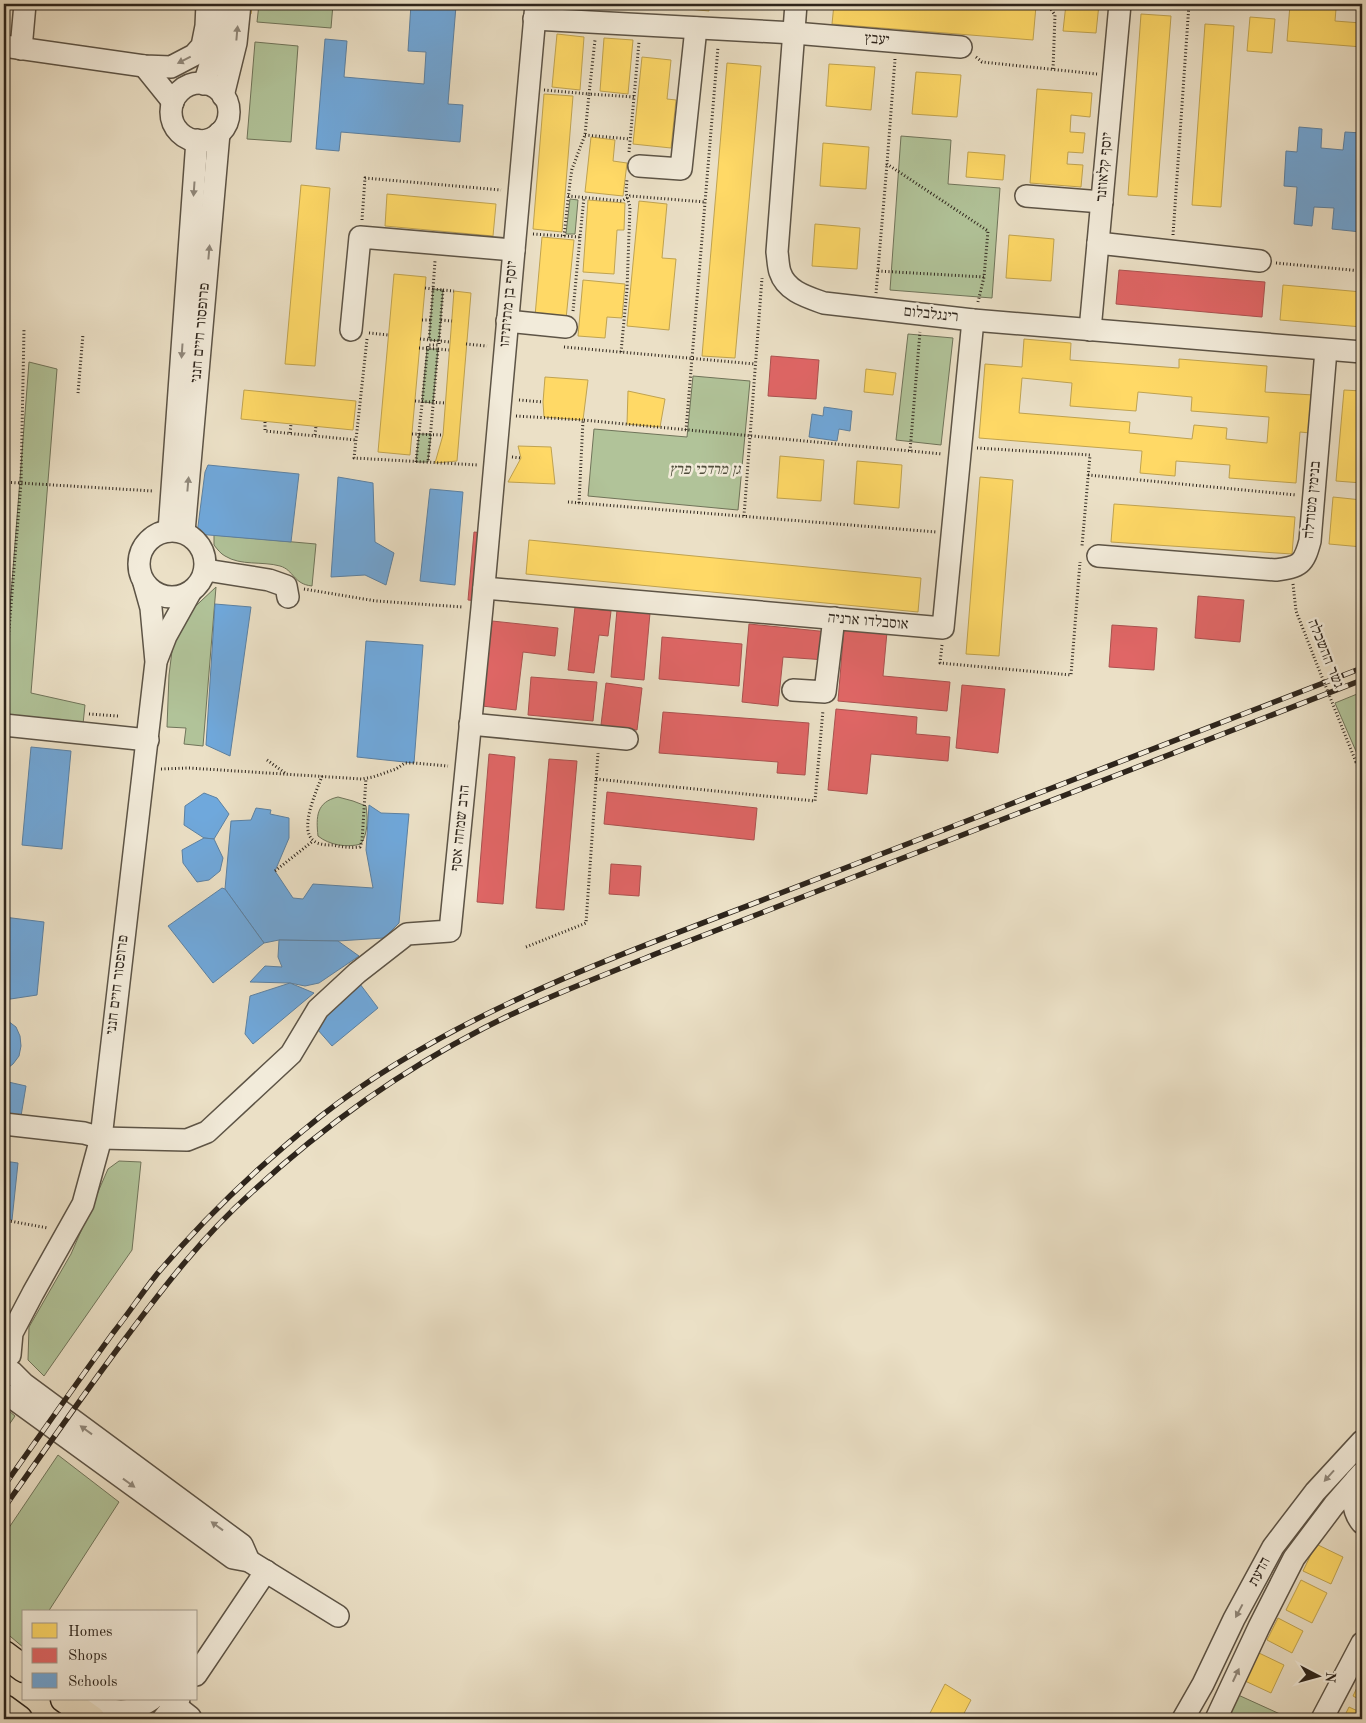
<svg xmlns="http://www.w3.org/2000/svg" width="1366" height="1723" viewBox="0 0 1366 1723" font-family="'Old Standard TT','Frank Ruhl Libre',serif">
<rect width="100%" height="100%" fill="#ebe0c6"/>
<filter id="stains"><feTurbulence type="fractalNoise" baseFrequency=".004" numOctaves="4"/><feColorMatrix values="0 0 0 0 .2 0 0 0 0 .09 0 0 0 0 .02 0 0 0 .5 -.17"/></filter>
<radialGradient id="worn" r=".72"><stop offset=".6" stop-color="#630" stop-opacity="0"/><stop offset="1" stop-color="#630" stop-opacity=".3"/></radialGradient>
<g fill="#b1c399" stroke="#70745a">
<polygon points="259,4 333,4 331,28 257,22"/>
<polygon points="255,42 298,46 291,142 247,139"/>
<polygon points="901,136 951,140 948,184 1000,188 992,298 890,290"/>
<polygon points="570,199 578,200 575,234 566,234"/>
<polygon points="433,289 443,290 439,341 429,340"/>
<polygon points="908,334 953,338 941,445 896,440"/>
<polygon points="427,349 438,349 433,403 422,402"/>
<polygon points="29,362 57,369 31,693 85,705 83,724 4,716 4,660 6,660"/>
<polygon points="693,376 750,381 738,510 588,496 594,429 687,437"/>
<polygon points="419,434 431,434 428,462 416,462"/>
<path d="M214 535 316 544 312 586C293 584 294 570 280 566 262 561 241 566 225 556 221 554 217 549 214 545Z"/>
<polygon points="216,587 203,746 184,744 186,728 167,727 169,675 174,635 185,616"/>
<polygon points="1362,692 1362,765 1335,703"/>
<path d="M338 797 353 801 366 806C368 819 368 833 361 844 347 848 329 845 318 836 316 817 316 802 338 797Z"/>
<polygon points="119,1161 141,1162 132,1250 44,1376 28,1360 29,1327 71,1254 108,1169"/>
<polygon points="4,1407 15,1416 4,1432"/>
<polygon points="58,1455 119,1502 48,1612 24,1612 24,1648 4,1631 4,1535"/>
<polygon points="1236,1694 1291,1719 1224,1719"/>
</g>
<g fill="#ffd966" stroke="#c0a350" fill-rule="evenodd">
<polygon points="175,4 252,4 251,14 175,5"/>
<polygon points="669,4 709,4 709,11 668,7"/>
<polygon points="736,4 767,4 767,7"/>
<polygon points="834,4 1013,4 1036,6 1033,40 832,24"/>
<polygon points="1066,4 1099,4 1096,33 1063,31"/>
<polygon points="1290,5 1336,9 1335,21 1361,23 1362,11 1362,47 1287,41"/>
<polygon points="1141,14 1171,16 1157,197 1128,195"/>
<polygon points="1250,17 1275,19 1272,53 1247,51"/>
<polygon points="1205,24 1234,26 1221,207 1192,205"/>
<polygon points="557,34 584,37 580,90 552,87"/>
<polygon points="604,38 633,40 628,94 600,91"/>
<polygon points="642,57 671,60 667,99 676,100 671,148 633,144"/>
<polygon points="727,63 761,66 735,358 702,356"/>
<polygon points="829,64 875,67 871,110 826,106"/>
<polygon points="916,72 961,75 957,117 912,114"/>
<polygon points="1037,89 1092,93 1090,117 1071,115 1070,132 1085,133 1083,153 1068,152 1067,164 1083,165 1081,187 1030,183"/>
<polygon points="544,94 573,96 562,232 533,229"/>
<polygon points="591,137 615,140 613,161 627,163 623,196 585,192"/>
<polygon points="823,143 869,147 866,189 820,186"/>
<polygon points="968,152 1005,155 1003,180 966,177"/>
<polygon points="301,185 330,188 315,366 285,364"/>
<polygon points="387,194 496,204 493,236 385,226"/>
<polygon points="588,200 625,203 624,230 617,230 614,274 583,272"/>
<polygon points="639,201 667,204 662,258 676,259 669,330 627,326"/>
<polygon points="815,224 860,228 857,269 812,266"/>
<polygon points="1009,235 1054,239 1051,281 1006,278"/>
<polygon points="542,237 574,240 566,319 535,316"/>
<polygon points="394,274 426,277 410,455 378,452"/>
<polygon points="583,280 625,284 622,318 607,317 605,338 578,336"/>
<polygon points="1283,285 1362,292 1362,327 1280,320"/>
<polygon points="454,291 471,293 457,461 435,463 443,435"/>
<path d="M1024 339 1071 343 1070 360 1179 368V359L1267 366 1265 392 1313 395 1310 433 1300 432 1296 483 1229 478 1230 465 1176 461 1175 476 1140 473 1142 451 979 438 985 364 1022 367ZM1022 378 1072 383 1070 406 1136 411 1138 392 1192 397 1191 411 1269 417 1267 443 1226 439 1227 428 1194 425 1192 439 1129 433 1130 422 1019 413Z"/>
<polygon points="866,369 896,373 893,395 864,392"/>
<polygon points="545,377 588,380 583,420 544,417 543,402"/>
<polygon points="244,390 356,401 353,430 241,419"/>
<polygon points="1344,390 1362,391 1362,483 1336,481"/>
<polygon points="628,391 665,399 660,427 627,424"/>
<polygon points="518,446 551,447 555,484 508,482 521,458"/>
<polygon points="780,456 824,460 821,501 777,498"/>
<polygon points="857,461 902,465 899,508 854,504"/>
<polygon points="980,477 1013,480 999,656 966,654"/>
<polygon points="1333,497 1362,500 1362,547 1329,544"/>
<polygon points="1114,504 1295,517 1292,554 1111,542"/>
<polygon points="529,540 921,578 918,612 526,574"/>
<polygon points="1316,1544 1343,1557 1331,1584 1303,1571"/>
<polygon points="1301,1580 1327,1593 1312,1623 1286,1610"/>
<polygon points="1278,1618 1303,1631 1292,1653 1267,1640"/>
<polygon points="1259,1653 1284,1665 1271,1693 1245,1681"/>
<polygon points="1362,1677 1362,1701 1353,1696"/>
<polygon points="945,1684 971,1700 961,1719 927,1719"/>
<polygon points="1349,1707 1362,1713 1362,1719 1343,1719"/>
</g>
<g fill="#e06666" stroke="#ab5250">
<polygon points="1119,270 1265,282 1262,317 1116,304"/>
<polygon points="771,356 819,360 816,399 768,396"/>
<polygon points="474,532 483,533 477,601 468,600"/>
<polygon points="1198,596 1244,600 1240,642 1195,638"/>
<polygon points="575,607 611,611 608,636 599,635 594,673 568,670"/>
<polygon points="617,610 650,613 644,680 611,677"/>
<polygon points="492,621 558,628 555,656 523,652 516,710 482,706"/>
<polygon points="749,624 829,632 826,660 783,657 778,706 742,702"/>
<polygon points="1112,625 1157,628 1154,670 1109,667"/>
<polygon points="844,629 887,632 883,676 950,682 947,711 838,701"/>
<polygon points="662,637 742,644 739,686 659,679"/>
<polygon points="531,677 597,682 593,721 528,715"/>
<polygon points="606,683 642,688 637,730 601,725"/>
<polygon points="962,685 1005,689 998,753 956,748"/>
<polygon points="836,709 917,717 916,734 950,737 948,761 871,754 867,794 828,790"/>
<polygon points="663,712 809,723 805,775 777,773 778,762 659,753"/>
<polygon points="489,754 515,757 503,904 477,902"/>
<polygon points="549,759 577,761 564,910 536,908"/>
<polygon points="607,792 757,808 754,840 604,824"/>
<polygon points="611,864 641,866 639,896 609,894"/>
</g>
<g fill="#6fa8dc" stroke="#5c81a2">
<polygon points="411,4 456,6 448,104 463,105 460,142 341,132 339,151 316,149 325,39 347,41 344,77 424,84 426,52 408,51"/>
<polygon points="1299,127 1322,129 1321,148 1343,150 1345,132 1362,133 1361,232 1332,229 1334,208 1314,207 1312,226 1294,224 1297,187 1284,186 1286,151 1297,152"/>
<polygon points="824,407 852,411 850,431 839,429 837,441 809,437 812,414 823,416"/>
<polygon points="208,465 299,474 291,542 197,534 205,472"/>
<polygon points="338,477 373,483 375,542 394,553 386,585 365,575 331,577"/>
<polygon points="430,489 463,492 455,585 420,581"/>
<polygon points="215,604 251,607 230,756 206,745"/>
<polygon points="366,641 423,645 414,763 357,757"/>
<polygon points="31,747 71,751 62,849 22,845"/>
<polygon points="204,793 217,798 229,814 214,839 204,838 184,825 185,806"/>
<polygon points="369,805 381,813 409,814 399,923 384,938 338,941 279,940 264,943 225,889 231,821 251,820 256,808 271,810 270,814 289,818 289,838 275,871 293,898 303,899 313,884 373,888 366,850"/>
<polygon points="204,838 214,839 223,858 220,871 209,880 197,882 183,863 182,850"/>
<polygon points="222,888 225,889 264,943 213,983 168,926"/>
<polygon points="4,917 44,922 37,995 4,1000"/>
<polygon points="279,940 338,941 359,956 319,983 305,986 290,983 250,982 265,966 282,967 278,957"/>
<polygon points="357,980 378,1008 332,1046 310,1021"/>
<polygon points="290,983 314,993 253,1044 245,1034 250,996"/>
<polygon points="4,1018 16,1027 20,1036 21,1046 19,1056 13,1064 4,1071"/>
<polygon points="4,1081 26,1086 20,1122 4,1120"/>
<polygon points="4,1161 18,1163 12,1220 4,1219"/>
</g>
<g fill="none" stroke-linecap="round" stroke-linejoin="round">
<defs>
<g id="minor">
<path d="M796 4 777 252C778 258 778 266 780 272 786 291 807 297 824 303L973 320 1362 352"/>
<polyline points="534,19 794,33 961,47"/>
<polyline points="4,46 144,66 171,67 194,55 202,46 206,26 207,4"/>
<polyline points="21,49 25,4"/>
<polyline points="144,66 173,102"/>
<circle cx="200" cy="112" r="29"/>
<polyline points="204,84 220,34 224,4"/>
<polyline points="223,96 236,43 240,4"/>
<polyline points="639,166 681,169 696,28"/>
<polyline points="1026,196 1102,202"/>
<polyline points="1098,243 1260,261"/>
<polyline points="507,321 566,327"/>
<polyline points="351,330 360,237 514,250"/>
<polyline points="1090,330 1120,4"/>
<circle cx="172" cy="564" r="33"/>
<polyline points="169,531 197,140"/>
<polyline points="184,532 219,133"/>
<path d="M1098 556 1276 570C1300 567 1304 564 1310 541L1326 350"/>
<polyline points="206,570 269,580 286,586 288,597"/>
<polyline points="484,588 943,628 973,320"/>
<polyline points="157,659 166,636 190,593"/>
<polyline points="793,690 825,692 834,618"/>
<polyline points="470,724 627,739"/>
<polyline points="4,725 148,740"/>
<polyline points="4,1124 84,1133 101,1138 187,1140 207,1132 291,1054 318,1009 357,973 407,934 450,931 482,608 536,4"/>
<polyline points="10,1355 12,1333 33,1293 83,1204 101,1138 156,662 151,608 144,583"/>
<polyline points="12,1372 24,1384 242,1545 249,1561"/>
<polyline points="4,1394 14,1399 233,1558 249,1561 338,1616"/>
<path d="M1356 1480C1353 1496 1351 1510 1362 1523"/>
<polyline points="196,1675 266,1571"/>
<path d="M84 1699C114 1712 124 1718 152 1699"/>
<polyline points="167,1699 190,1717 190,1719"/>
<polyline points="163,1719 179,1699"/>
<polyline points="1183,1719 1203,1684 1234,1619 1273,1547 1315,1492 1362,1441"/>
<polyline points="1216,1719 1259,1627 1294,1558 1334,1505 1362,1473"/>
<polyline points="1322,1719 1362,1643"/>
</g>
<g id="major">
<polyline points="4,1654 24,1669"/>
<polyline points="64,1699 92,1719"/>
<polyline points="4,1708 19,1719"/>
</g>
</defs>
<use href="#minor" stroke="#5d5446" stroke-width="24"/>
<use href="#major" stroke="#2e251c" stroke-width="29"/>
<g stroke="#2e251c" stroke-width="3" stroke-dasharray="1 2.5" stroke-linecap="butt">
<polyline points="1047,4 1055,15 1053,70"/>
<polyline points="976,57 982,62 1097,74"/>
<polyline points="895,59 887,164 988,231 984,277 978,302"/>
<polyline points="544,90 589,94 595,40"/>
<polyline points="585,135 630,139"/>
<polyline points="629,152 639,42"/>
<polyline points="568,196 622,201 630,196 705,202"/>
<polyline points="362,220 365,178 501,190"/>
<polyline points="533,234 580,237 584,197"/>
<polyline points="1173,235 1189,4"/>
<polyline points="564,236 570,182 572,169 585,135 589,94 634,97"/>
<polyline points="1276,263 1362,271"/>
<polyline points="878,271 984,277"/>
<polyline points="425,288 433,289 429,340"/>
<polyline points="443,290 454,291"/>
<polyline points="876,293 887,164"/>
<polyline points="573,311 580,237"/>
<polyline points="422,320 430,320"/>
<polyline points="441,320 452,321"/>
<polyline points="369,333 388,335"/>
<polyline points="367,339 354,458 478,465"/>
<polyline points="420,339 450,342"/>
<polyline points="466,344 487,346"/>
<polyline points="564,347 755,364"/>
<polyline points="419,348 438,349 428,462"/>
<polyline points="438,349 449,350"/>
<polyline points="621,352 627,289 630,207 626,193 627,179"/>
<polyline points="78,393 83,334"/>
<polyline points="519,400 543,402"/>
<polyline points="415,401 445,403"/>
<polyline points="516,416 583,420"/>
<polyline points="265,422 265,431 356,440"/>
<polyline points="686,430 718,47"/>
<polyline points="290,433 291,424"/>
<polyline points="412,434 443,435"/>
<polyline points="315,435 316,426"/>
<polyline points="977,448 1090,455 1082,546"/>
<polyline points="910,451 920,332"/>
<polyline points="512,457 521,458"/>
<polyline points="416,462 428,345 439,345 439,341 443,290 433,289 435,261"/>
<polyline points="1088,475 1296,495"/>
<polyline points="4,482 153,491"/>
<polyline points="568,502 936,532"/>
<polyline points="579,503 583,420 942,454"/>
<polyline points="744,516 762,278"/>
<polyline points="1293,584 1296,611 1314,657"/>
<polyline points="304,589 376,601 463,607"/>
<polyline points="942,645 940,663 1071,675 1080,562"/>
<polyline points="4,691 21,483 24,329"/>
<polyline points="89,714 118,716"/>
<polyline points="267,760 285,773"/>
<polyline points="1356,762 1362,778"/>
<polyline points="161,769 189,768 362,779 373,777 396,769 405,763 414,763 448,766"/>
<path d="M322 776C317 790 298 830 314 841 319 845 327 845 333 845 342 847 350 848 360 847L362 841 366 778"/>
<polyline points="596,779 815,801 823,710"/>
<polyline points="275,871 313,841"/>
<polyline points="526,947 586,923 598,753"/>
<polyline points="4,1220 48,1228"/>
</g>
<use href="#minor" stroke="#f2ebda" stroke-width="21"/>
<use href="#major" stroke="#ebe0c6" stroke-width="26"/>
<defs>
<g id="rail">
<path d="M4 1486C40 1435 76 1384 113 1333 128 1314 142 1293 157 1274 206 1216 262 1163 321 1116 459 1008 630 952 791 889 981 815 1172 742 1362 668"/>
<path d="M4 1508C44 1451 83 1395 125 1339 163 1288 203 1236 251 1193 321 1128 399 1072 484 1028 540 999 600 977 658 953L1362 680"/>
</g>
</defs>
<use href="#rail" stroke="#2e251c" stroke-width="5.5"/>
<use href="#rail" stroke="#f2ebda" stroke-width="4" stroke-dasharray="11" stroke-linecap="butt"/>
<polyline stroke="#2e251c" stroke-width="3" stroke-dasharray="1 2.5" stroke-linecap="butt" points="1314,657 1356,762"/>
</g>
<defs><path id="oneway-solid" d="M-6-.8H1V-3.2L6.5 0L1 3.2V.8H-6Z" transform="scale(1.25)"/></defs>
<g fill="#90887b">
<use href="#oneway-solid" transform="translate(237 33) rotate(-85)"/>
<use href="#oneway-solid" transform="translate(184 60) rotate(153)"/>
<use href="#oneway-solid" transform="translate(194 189) rotate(94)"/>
<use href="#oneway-solid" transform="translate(209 252) rotate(-85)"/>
<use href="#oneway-solid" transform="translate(182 351) rotate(94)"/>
<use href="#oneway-solid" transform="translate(188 484) rotate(-85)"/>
<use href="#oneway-solid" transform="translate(86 1430) rotate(-144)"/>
<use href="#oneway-solid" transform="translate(1329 1476) rotate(132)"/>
<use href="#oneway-solid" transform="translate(129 1483) rotate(36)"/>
<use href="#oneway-solid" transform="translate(217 1526) rotate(-144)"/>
<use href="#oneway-solid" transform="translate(1239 1611) rotate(118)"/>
<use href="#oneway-solid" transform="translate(1236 1675) rotate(-65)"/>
</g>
<g text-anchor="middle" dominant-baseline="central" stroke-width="5" stroke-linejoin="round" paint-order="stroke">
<g font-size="15" fill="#2e251c" stroke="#f2ebda">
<text transform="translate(877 40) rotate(5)">יעבץ</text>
<text transform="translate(1105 167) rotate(-85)">יוסף קלאוזנר</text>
<text transform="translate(509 304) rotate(-85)">יוסף בן מתיתיהו</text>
<text transform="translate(931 315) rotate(6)">רינגלבלום</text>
<text transform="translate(201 333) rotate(-85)">פרופסור חיים חנני</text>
<text transform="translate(1313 500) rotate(-85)">בנימין מטודלה</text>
<text transform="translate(868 622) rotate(5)">אוסבלדו ארניה</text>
<text transform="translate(1325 654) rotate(68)">גשר ההשכלה</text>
<text transform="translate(461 828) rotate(-84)">הרב שמחה אסף</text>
<text transform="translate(118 985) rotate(-83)">פרופסור חיים חנני</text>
<text transform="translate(1260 1572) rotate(-62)">הדעת</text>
</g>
<g font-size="15" font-style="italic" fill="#4f4c3b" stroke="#f2ebda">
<text x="705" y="470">גן מרדכי פרץ</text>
</g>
</g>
<rect width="1366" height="1723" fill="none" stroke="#ebe0c6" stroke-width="20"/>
<rect x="5" y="5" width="1356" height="1713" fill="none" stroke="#2e251c" stroke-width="2.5"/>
<rect x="10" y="10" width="1346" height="1703" fill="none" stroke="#2e251c"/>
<rect x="22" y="1610" width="175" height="90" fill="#f2ebda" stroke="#a49c8e"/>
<rect x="32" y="1623" width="25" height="15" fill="#ffd966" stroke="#a49c8e"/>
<text x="68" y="1636" font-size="15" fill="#2e251c">Homes</text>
<rect x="32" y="1648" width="25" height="15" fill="#e06666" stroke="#a49c8e"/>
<text x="68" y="1660" font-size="15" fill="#2e251c">Shops</text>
<rect x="32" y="1673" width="25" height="15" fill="#6fa8dc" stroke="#a49c8e"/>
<text x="68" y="1686" font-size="15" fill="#2e251c">Schools</text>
<g transform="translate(1318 1676) rotate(96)" stroke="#f2ebda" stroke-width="4" paint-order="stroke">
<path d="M0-4L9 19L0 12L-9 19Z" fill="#2e251c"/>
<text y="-8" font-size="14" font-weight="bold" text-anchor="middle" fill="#2e251c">N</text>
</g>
<rect width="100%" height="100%" filter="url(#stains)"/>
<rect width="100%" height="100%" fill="url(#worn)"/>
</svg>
